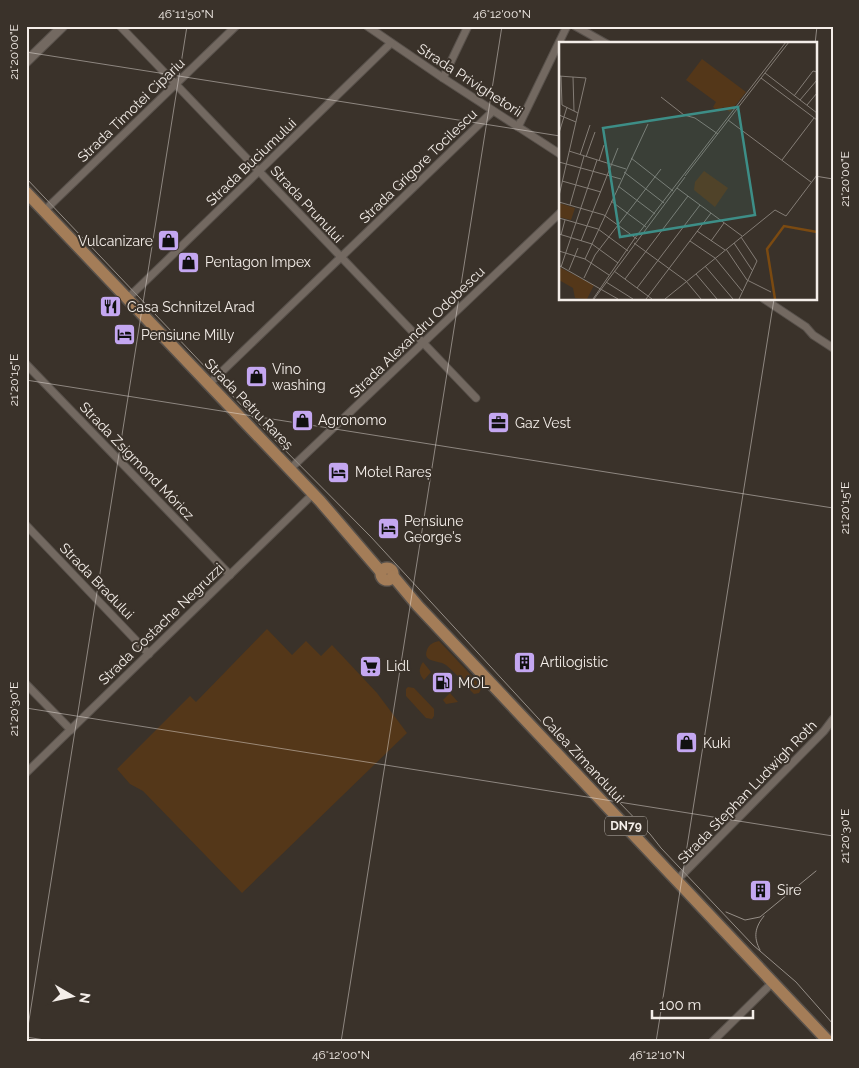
<svg xmlns="http://www.w3.org/2000/svg" width="859" height="1068" viewBox="0 0 859 1068" font-family="Raleway,sans-serif">
<rect width="100%" height="100%" fill="#3a322a"/>
<g fill="#543719">
<polygon points="267,629 292,655 306,641 321,656 332,645 377,693 407,733 242,893 143,791 130,784 117,769 190,696 196,702"/>
<path d="M439 641 482 687 479 693 474 694C465 685 456 673 446 665 440 660 422 663 427 650 429 644 434 642 439 641Z"/>
<path d="M423 662 431 672 424 680C419 674 418 669 423 662Z"/>
<polygon points="408,687 414,688 434,709 434,716 432,719 426,718 406,696 406,689"/>
<polygon points="450,693 458,702 446,704 443,700"/>
</g>
<g fill="none" stroke-linecap="round" stroke-linejoin="round">
<defs>
<g id="minor">
<polyline points="120,26 476,398"/>
<polyline points="367,26 443,78 560,154"/>
<polyline points="575,26 607,44"/>
<polyline points="443,78 468,26"/>
<polyline points="518,127 567,26"/>
<polyline points="44,211 236,26"/>
<polyline points="128,298 391,43"/>
<polyline points="764,299 806,327 813,335 833,348"/>
<polyline points="26,364 230,575"/>
<polyline points="209,384 493,111"/>
<polyline points="290,469 560,213"/>
<polyline points="26,525 149,654"/>
<polyline points="26,684 71,730"/>
<polyline points="26,773 313,494"/>
<polyline points="677,880 824,731 833,719"/>
<polyline points="712,1042 773,982"/>
</g>
<polyline id="tertiary" points="26,62 63,26"/>
<g id="primary">
<polyline points="26,192 320,501 381,572"/>
<circle cx="387" cy="574" r="6"/>
<polyline points="393,576 418,606 829,1042"/>
</g>
</defs>
<use href="#minor" stroke="#58514b" stroke-width="9"/>
<use href="#tertiary" stroke="#58514b" stroke-width="11"/>
<use href="#primary" stroke="#58514b" stroke-width="14"/>
<use href="#minor" stroke="#736961" stroke-width="7"/>
<use href="#tertiary" stroke="#736961" stroke-width="9"/>
<use href="#primary" stroke="#a47d58" stroke-width="11"/>
<g stroke="#958e87" stroke-width="1">
<polyline points="26,178 265,430 371,537 549,730 650,834 661,848 753,945 796,982 833,1024"/>
<polyline points="726,912 745,920 760,917 816,871"/>
<path d="M760 950C753 937 755 927 764 916"/>
</g>
</g>
<path fill="none" stroke="#f4eee9" stroke-width="1" stroke-opacity="0.45" d="M815 44 817 26M26 52 560 136M815 176 833 179M26 380 833 508M26 708 833 836M26 1037 57 1042M26 1039 187 26M341 1042 502 26M656 1042 774 299"/>
<defs>
<symbol id="shop-square" viewBox="-11 -11 22 22"><rect x="-9" y="-9" width="18" height="18" rx="4" fill="#c4a7f1" stroke="#3a322a"/><path d="M-5-2.5h2.3a2.7 3.5 0 0 1 5.4 0H5L5.5 6h-11ZM-1.5-2.5h3a1.5 2.3 0 0 0-3 0Z" fill="#111"/></symbol>
<symbol id="restaurant-square" viewBox="-11 -11 22 22"><rect x="-9" y="-9" width="18" height="18" rx="4" fill="#c4a7f1" stroke="#3a322a"/><path d="M-5-6h1v4h1v-4h1v4h1v-4h1v5L-1.5 .5V6h-2V.5L-5-1ZM5-6V6H3V1.5H1.5Q1.5-4 5-6Z" fill="#111"/></symbol>
<symbol id="hotel-square" viewBox="-11 -11 22 22"><rect x="-9" y="-9" width="18" height="18" rx="4" fill="#c4a7f1" stroke="#3a322a"/><path d="M-6-4.5h1.5V1H6V5H4.5V3h-9V5H-6ZM-4 0a1.8 1.8 0 1 1 3.6 0ZM.5 0V-2.5h3Q6-2.5 6 0Z" fill="#111"/></symbol>
<symbol id="office-square" viewBox="-11 -11 22 22"><rect x="-9" y="-9" width="18" height="18" rx="4" fill="#c4a7f1" stroke="#3a322a"/><path d="M-6-3h4V-5.5h4V-3h4V5H-6ZM-1-4.5V-3h2v-1.5ZM-6 0V1H6V0Z" fill="#111"/></symbol>
<symbol id="building-square" viewBox="-11 -11 22 22"><rect x="-9" y="-9" width="18" height="18" rx="4" fill="#c4a7f1" stroke="#3a322a"/><path d="M-4-6H4V6H1V3H-1V6H-4ZM-2.5-4.3h1.7v1.8h-1.7ZM.8-4.3h1.7v1.8H.8ZM-2.5-1h1.7V.8h-1.7ZM.8-1h1.7V.8H.8Z" fill="#111"/></symbol>
<symbol id="supermarket-square" viewBox="-11 -11 22 22"><rect x="-9" y="-9" width="18" height="18" rx="4" fill="#c4a7f1" stroke="#3a322a"/><path d="M-6-5.5h2.5l.6 2H6L4.5 2H-2.5L-4.4-4H-6ZM-1.5 3.2a1.3 1.3 0 1 0 .1 0ZM3 3.2a1.3 1.3 0 1 0 .1 0Z" fill="#111"/></symbol>
<symbol id="fuel-square" viewBox="-11 -11 22 22"><rect x="-9" y="-9" width="18" height="18" rx="4" fill="#c4a7f1" stroke="#3a322a"/><path d="M-5.5-6h7V0h2V4h1.3V-2.5L3-4.5l.8-.8L6-3V5H2.5V1h-1V6h-7ZM-4.2-4.7v3.2H.2V-4.7Z" fill="#111"/></symbol>
</defs>
<g fill-rule="evenodd">
<use href="#shop-square" x="156" y="228" width="25" height="25"/>
<use href="#shop-square" x="176" y="250" width="25" height="25"/>
<use href="#restaurant-square" x="98" y="294" width="25" height="25"/>
<use href="#hotel-square" x="112" y="322" width="25" height="25"/>
<use href="#shop-square" x="244" y="364" width="25" height="25"/>
<use href="#shop-square" x="290" y="408" width="25" height="25"/>
<use href="#office-square" x="486" y="410" width="25" height="25"/>
<use href="#hotel-square" x="326" y="460" width="25" height="25"/>
<use href="#hotel-square" x="376" y="516" width="25" height="25"/>
<use href="#building-square" x="512" y="650" width="25" height="25"/>
<use href="#supermarket-square" x="358" y="654" width="25" height="25"/>
<use href="#fuel-square" x="430" y="670" width="25" height="25"/>
<use href="#shop-square" x="674" y="730" width="25" height="25"/>
<use href="#building-square" x="748" y="878" width="25" height="25"/>
</g>
<g text-anchor="middle" dominant-baseline="central" stroke-width="4" stroke-linejoin="round" paint-order="stroke">
<rect fill="#3a322a" stroke="#bcb6b0" stroke-width="1" x="605" y="816.5" width="42" height="19" rx="4"/>
<g font-size="12" font-weight="bold" fill="#f4eee9">
<text x="626" y="826">DN79</text>
</g>
<g font-size="14" fill="#f4eee9" stroke="#3a322a">
<text transform="translate(470 80) rotate(33)">Strada Privighetorii</text>
<text transform="translate(131 110) rotate(-44)">Strada Timotei Cipariu</text>
<text transform="translate(251 162) rotate(-44)">Strada Buciumului</text>
<text transform="translate(418 166) rotate(-44)">Strada Grigore Tocilescu</text>
<text transform="translate(307 204) rotate(47)">Strada Prunului</text>
<text transform="translate(417 332) rotate(-44)">Strada Alexandru Odobescu</text>
<text transform="translate(249 404) rotate(46)">Strada Petru Rareș</text>
<text transform="translate(137 461) rotate(46)">Strada Zsigmond Móricz</text>
<text transform="translate(97 581) rotate(46)">Strada Bradului</text>
<text transform="translate(161 624) rotate(-44)">Strada Costache Negruzzi</text>
<text transform="translate(583 759) rotate(47)">Calea Zimandului</text>
<text transform="translate(747 792) rotate(-46)">Strada Stephan Ludwigh Roth</text>
</g>
<g font-size="14" fill="#f4eee9" stroke="#3a322a" text-anchor="start">
<text x="153" y="241" text-anchor="end">Vulcanizare</text>
<text x="205" y="262">Pentagon Impex</text>
<text x="127" y="307">Casa Schnitzel Arad</text>
<text x="141" y="335">Pensiune Milly</text>
<text x="272" y="369">Vino<tspan x="272" dy="16">washing</tspan></text>
<text x="318" y="420">Agronomo</text>
<text x="515" y="423">Gaz Vest</text>
<text x="355" y="472">Motel Rareș</text>
<text x="404" y="521">Pensiune<tspan x="404" dy="16">George's</tspan></text>
<text x="540" y="662">Artilogistic</text>
<text x="386" y="666">Lidl</text>
<text x="458" y="683">MOL</text>
<text x="703" y="743">Kuki</text>
<text x="777" y="890">Sire</text>
</g>
</g>
<g transform="translate(559 42)">
<rect width="258" height="258" fill="#3a322a"/>
<path d="M143 17 187 50 171 70 164 65 160 70 154 65 157 60 127 38ZM145 129 169 146 156 165 135 148 136 140ZM0 161 16 166 12 178 0 175ZM0 225 35 243 28 257 16 256 14 246 0 238Z" fill="#543719"/>
<path fill="none" stroke="#7b4a11" stroke-width="2.5" d="M216 257 208 207 225 184 258 190"/>
<path fill="none" stroke="#847d76" stroke-width="1" d="M206 31 258 71M0 34 27 36 0 154M2 34 3 63 19 71M14 35 15 69M202 36 258 78M235 54 254 29 258 30M102 55 125 73 136 76 159 92M241 58 258 38M248 63 258 51M0 73 17 80M169 78 252 140M0 91 8 65M10 109 67 127M21 113 31 83M27 115 36 90M72 116 114 149M223 118 255 76M40 119 45 103M0 120 62 137M65 130 105 161M126 134 230 0M3 139 42 150M59 144 96 172M118 146 183 194M52 159 87 185M0 160 45 173 78 197M11 163 25 114M0 176 39 187 69 209M138 189 166 208M0 192 33 202 59 221M2 193 6 178M22 199 59 106M131 199 156 216 183 249M152 199 165 181M75 201 127 239 142 257M175 201 193 228M167 207 188 238 212 250M0 209 26 217 50 233M26 217 89 82M1 224 59 257M146 224 174 257M2 225 38 118M10 228 19 206M55 229 93 257M137 232 158 257M25 236 36 213 102 127M66 237 129 154M47 240 74 257M78 246 141 163M34 257 76 196 227 0M35 257 126 135M87 257 152 171M106 257 216 168 227 174 258 133M180 257 198 219 182 195"/>
<path fill="#3d8e87" fill-opacity="0.15" stroke="#3d8e87" stroke-width="2.5" d="M179 65 196 173 61 195 44 86Z"/>
<rect width="258" height="258" fill="none" stroke="#f4eee9" stroke-width="2.5"/>
</g>
<rect width="859" height="1068" fill="none" stroke="#3a322a" stroke-width="55"/>
<g transform="translate(72 996) rotate(99)" stroke="#3a322a" stroke-width="4" paint-order="stroke">
<path d="M0-4L9 19L0 12L-9 19Z" fill="#f4eee9"/>
<text y="-8" font-size="14" font-weight="bold" text-anchor="middle" fill="#f4eee9">N</text>
</g>
<path d="M652 1010v8h101v-8" fill="none" stroke="#f4eee9" stroke-width="2.5"/>
<text x="659" y="1010" font-size="15" fill="#f4eee9" stroke="#3a322a" stroke-width="4" paint-order="stroke">100 m</text>
<rect x="28" y="28" width="804" height="1012" fill="none" stroke="#f4eee9" stroke-width="2"/>
<g font-size="12" text-anchor="middle" fill="#f4eee9">
<text x="186" y="18">46°11'50"N</text>
<text x="502" y="18">46°12'00"N</text>
<text transform="translate(14 52) rotate(-90)" y="4">21°20'00"E</text>
<text transform="translate(845 179) rotate(-90)" y="4">21°20'00"E</text>
<text transform="translate(14 380) rotate(-90)" y="4">21°20'15"E</text>
<text transform="translate(845 508) rotate(-90)" y="4">21°20'15"E</text>
<text transform="translate(14 709) rotate(-90)" y="4">21°20'30"E</text>
<text transform="translate(845 836) rotate(-90)" y="4">21°20'30"E</text>
<text x="341" y="1059">46°12'00"N</text>
<text x="657" y="1059">46°12'10"N</text>
</g>
</svg>
